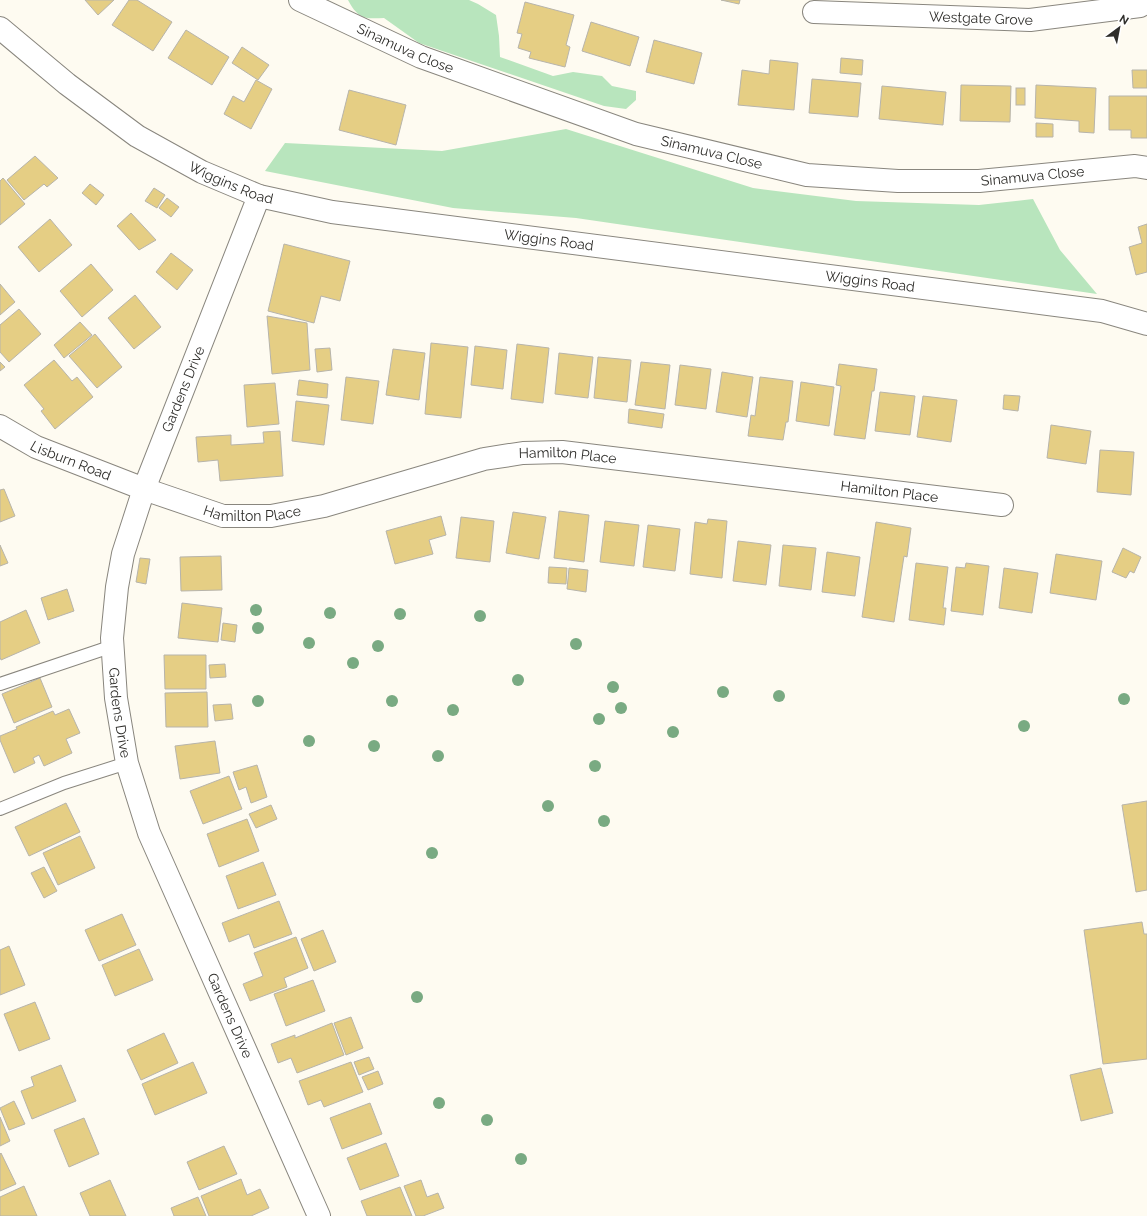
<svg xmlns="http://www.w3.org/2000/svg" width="1147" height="1216" viewBox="0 0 1147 1216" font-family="Raleway,sans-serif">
<rect width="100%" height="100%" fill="#fefbf1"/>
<g fill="#b8e5bd">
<path d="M348 0H469L478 4 496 15 499 36 500 57 553 76 573 72 602 76 612 86 636 91V100L626 109 604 106 419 43 384 18C365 19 358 19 348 0Z"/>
<polygon points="566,129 753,188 856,201 979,205 1033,199 1060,250 1097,294 576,218 453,208 265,171 285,143 442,151"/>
</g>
<g fill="#e5ce84" stroke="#b7b4ab">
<polygon points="85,0 114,0 98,15"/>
<polygon points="129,0 137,0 172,22 153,51 112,25"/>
<polygon points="721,0 740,0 739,4"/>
<polygon points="525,2 574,15 566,45 570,47 565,67 529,58 531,52 518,48 522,34 517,33"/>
<polygon points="591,22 639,37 630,66 582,51"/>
<polygon points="186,30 229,57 212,85 168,58"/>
<polygon points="654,40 702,53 694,84 646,72"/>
<polygon points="242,47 269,65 258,80 232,63"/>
<polygon points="841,58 863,60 862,75 840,73"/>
<polygon points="770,60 798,63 794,110 738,105 742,70 769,74"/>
<polygon points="1132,70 1147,70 1147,88 1133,88"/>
<polygon points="812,79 861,83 858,117 809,113"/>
<polygon points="256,80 272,89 251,129 224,114 233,96 244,102"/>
<polygon points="961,85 1011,86 1010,122 960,121"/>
<polygon points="1036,85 1096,88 1094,133 1079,132 1079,121 1035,118"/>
<polygon points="882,86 946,92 943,125 879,119"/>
<rect x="1016" y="88" width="9" height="17"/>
<polygon points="349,90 406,105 396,145 339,130"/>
<polygon points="1109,96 1147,96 1147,138 1131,138 1131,130 1109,130"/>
<polygon points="1036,123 1053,124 1053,137 1036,137"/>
<polygon points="35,156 58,178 47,187 44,184 24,200 7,180"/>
<polygon points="3,178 25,204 0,225 0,181"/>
<polygon points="90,184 104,195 96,205 82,193"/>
<polygon points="154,188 165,195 157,208 145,201"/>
<polygon points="167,198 179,207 171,217 159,208"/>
<polygon points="131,213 156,240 139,250 117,226"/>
<polygon points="50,219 72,245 39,272 18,247"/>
<polygon points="1147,224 1147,272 1136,275 1129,247 1142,243 1138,227"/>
<polygon points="284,244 350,261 340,301 321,296 314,323 268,311"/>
<polygon points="171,253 193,270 177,290 156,272"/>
<polygon points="91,264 113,290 82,317 60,291"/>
<polygon points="0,284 15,302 0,315"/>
<polygon points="135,295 161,327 134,349 108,318"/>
<polygon points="19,309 41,334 9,362 0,352 0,325"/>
<polygon points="267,316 307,323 310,370 272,374"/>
<polygon points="80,322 92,335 64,358 54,345"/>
<polygon points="95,334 122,367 97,388 69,356"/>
<polygon points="431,343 468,347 461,418 425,414"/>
<polygon points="517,344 549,348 543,403 511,399"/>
<polygon points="475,346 507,350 503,389 471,385"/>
<polygon points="330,348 332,370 317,372 315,349"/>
<polygon points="393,349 425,353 419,400 386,395"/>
<polygon points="559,353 593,357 588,398 555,394"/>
<polygon points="598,357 631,360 627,402 594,398"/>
<polygon points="54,360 72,381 77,377 93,397 55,429 41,411 44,409 24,385"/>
<polygon points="0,362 5,367 0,371"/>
<polygon points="641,362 670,365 665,409 635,405"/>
<polygon points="839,364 877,369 874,391 872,391 865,439 834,435 841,386 836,385"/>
<polygon points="680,365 711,369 706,409 675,405"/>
<polygon points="722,372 753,377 747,417 716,412"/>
<polygon points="346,377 379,381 373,424 341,420"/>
<polygon points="760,377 793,381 788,422 786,422 783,440 748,436 751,415 755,416"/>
<polygon points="299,380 328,384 327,398 297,395"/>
<polygon points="801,382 834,387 829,426 796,421"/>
<polygon points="275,383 279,424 247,427 244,385"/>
<polygon points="880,392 915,396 910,435 875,431"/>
<polygon points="1004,395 1020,396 1018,411 1003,409"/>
<polygon points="923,396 957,400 951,442 917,437"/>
<polygon points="296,401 329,405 324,445 292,441"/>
<polygon points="629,409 664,414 662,428 628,423"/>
<polygon points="1051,425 1091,431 1086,464 1047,458"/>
<polygon points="280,431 283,476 220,481 218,460 198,462 196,437 231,435 231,445 264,443 263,432"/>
<polygon points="1100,450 1134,452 1131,495 1097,492"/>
<polygon points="4,489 15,516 0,522 0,490"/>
<polygon points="559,511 589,515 584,562 554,558"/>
<polygon points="513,512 546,517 539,559 506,553"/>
<polygon points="441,516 446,535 429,540 433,554 395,564 386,531"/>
<polygon points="461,517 494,521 490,562 456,558"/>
<polygon points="708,519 727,521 722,578 690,574 695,522 707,524"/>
<polygon points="605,521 639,525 634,566 600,562"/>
<polygon points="876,522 911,528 907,557 904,556 894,622 862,617"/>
<polygon points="648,525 680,529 675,571 643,567"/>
<polygon points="738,541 771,545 766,585 733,581"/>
<polygon points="0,545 8,563 0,566"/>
<polygon points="783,545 816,548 811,590 779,586"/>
<polygon points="1123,548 1141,557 1134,573 1130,571 1126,578 1112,572"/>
<polygon points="827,552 860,557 855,596 822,592"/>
<polygon points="1056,554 1102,561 1096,600 1050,593"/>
<polygon points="221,556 222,590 181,591 180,557"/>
<polygon points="140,558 150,559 146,584 136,582"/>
<polygon points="916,563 948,567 943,608 946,608 944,625 909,620"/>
<polygon points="966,563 989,566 983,615 951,611 956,567 965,568"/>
<polygon points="549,567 567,568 566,584 548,583"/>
<polygon points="569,568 588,570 586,592 567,589"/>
<polygon points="1004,568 1038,573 1032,613 999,608"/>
<polygon points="67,589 74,611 48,620 41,598"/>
<polygon points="182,603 222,608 218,642 178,638"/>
<polygon points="26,610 40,643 1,660 0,657 0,622"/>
<polygon points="223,623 237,625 235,642 221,640"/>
<polygon points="164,655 206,655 206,689 165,689"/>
<polygon points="225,664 226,677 210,678 209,665"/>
<polygon points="40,678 52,707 14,723 2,694"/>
<polygon points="207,692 208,727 166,727 165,693"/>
<polygon points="231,704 233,719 215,721 213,705"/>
<polygon points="69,709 80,733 66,739 72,753 44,766 39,755 33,758 35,763 14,773 0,740 0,736 17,729 16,727 53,711 55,715"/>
<polygon points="215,741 220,773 180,779 175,746"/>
<polygon points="257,765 267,797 251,803 246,787 239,790 233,772"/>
<polygon points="229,776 242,809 203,824 190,791"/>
<polygon points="1147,801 1147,890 1136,892 1122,805"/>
<polygon points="66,803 80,832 29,856 15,827"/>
<polygon points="271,805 277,819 256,828 249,814"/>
<polygon points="247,819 259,851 219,867 207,834"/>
<polygon points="80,836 95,868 58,885 43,853"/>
<polygon points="263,862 276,895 238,909 226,876"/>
<polygon points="44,867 57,891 44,898 31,873"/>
<polygon points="279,901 292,934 254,948 249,934 229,942 222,923"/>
<polygon points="122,914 136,945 99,961 85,930"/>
<polygon points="1142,922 1144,934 1147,934 1147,1059 1103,1064 1084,930"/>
<polygon points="323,930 336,962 314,971 301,939"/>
<polygon points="296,937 308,968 284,978 287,987 250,1001 243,984 263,976 254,953"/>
<polygon points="9,946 25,985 0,995 0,950"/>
<polygon points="139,949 153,980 115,996 102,965"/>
<polygon points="313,980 325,1011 286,1026 274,994"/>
<polygon points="35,1002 50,1039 19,1051 4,1014"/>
<polygon points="351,1017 363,1048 346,1055 334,1023"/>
<polygon points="332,1023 344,1055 297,1073 291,1058 278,1063 271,1044 295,1035 295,1038"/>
<polygon points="164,1033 178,1063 141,1080 127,1050"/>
<polygon points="369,1057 374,1069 359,1075 354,1062"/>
<polygon points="193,1062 207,1093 155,1115 142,1084"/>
<polygon points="351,1062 363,1092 324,1107 321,1100 308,1105 299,1081"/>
<polygon points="61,1065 76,1101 32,1119 21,1091 34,1086 31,1077"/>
<polygon points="1101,1068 1113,1113 1081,1121 1070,1075"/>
<polygon points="378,1071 383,1084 368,1090 362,1077"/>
<polygon points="14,1101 25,1124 9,1130 0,1108"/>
<polygon points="370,1103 382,1134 342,1149 330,1118"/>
<polygon points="0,1117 10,1141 0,1146"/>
<polygon points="84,1118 99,1154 69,1167 54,1130"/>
<polygon points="386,1143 399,1176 360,1190 347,1158"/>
<polygon points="224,1146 237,1174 199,1190 187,1162"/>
<polygon points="1,1153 16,1184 0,1191 0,1154"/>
<polygon points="241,1179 247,1195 260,1189 269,1208 251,1216 209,1216 201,1196"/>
<polygon points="110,1180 126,1216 90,1216 80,1193"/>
<polygon points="421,1180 427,1197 438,1193 444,1208 423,1216 416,1216 404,1186"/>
<polygon points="24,1186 37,1216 0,1216 0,1197"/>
<polygon points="400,1187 412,1216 367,1216 361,1201"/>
<polygon points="198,1197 206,1216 174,1216 171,1208"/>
</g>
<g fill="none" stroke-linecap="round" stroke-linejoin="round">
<defs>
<g id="lane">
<polyline points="0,684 113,646"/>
<polyline points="0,809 64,783 127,763"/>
</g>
<g id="street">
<path id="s1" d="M300 0 421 57 636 134 807 175 898 181H979L1135 166 1147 168"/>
<path id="s2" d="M814 12 1030 20 1140 6 1147 2"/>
<path id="s3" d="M259 196 144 489 123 554 117 587 112 638 116 698 127 763 149 833 319 1216"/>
<path id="s4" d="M0 426 36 447 144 489 223 516H271L324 506 484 459 523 453 562 452 1002 505"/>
</g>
<g id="secondary">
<path id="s5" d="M0 28 67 84 137 136 202 172 259 196 332 212 1102 311 1147 324"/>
</g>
</defs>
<use href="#lane" stroke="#89867e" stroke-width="14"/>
<use href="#street" stroke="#89867e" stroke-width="24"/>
<use href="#secondary" stroke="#89867e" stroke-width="24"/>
<use href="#lane" stroke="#fff" stroke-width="12"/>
<use href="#street" stroke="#fff" stroke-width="22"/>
<use href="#secondary" stroke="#fff" stroke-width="22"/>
</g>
<g fill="#79aa82">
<circle cx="256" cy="610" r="6"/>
<circle cx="330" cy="613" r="6"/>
<circle cx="400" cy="614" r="6"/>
<circle cx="480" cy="616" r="6"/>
<circle cx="258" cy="628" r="6"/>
<circle cx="309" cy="643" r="6"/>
<circle cx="576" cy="644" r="6"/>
<circle cx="378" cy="646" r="6"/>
<circle cx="353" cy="663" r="6"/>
<circle cx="518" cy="680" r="6"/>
<circle cx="613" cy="687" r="6"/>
<circle cx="723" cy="692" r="6"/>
<circle cx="779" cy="696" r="6"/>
<circle cx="1124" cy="699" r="6"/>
<circle cx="258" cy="701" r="6"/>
<circle cx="392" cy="701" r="6"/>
<circle cx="621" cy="708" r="6"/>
<circle cx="453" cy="710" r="6"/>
<circle cx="599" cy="719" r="6"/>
<circle cx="1024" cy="726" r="6"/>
<circle cx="673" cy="732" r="6"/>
<circle cx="309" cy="741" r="6"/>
<circle cx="374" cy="746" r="6"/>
<circle cx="438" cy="756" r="6"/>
<circle cx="595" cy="766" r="6"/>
<circle cx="548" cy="806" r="6"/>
<circle cx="604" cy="821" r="6"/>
<circle cx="432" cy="853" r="6"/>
<circle cx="417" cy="997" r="6"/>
<circle cx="439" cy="1103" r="6"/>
<circle cx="487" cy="1120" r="6"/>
<circle cx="521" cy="1159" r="6"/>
</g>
<g text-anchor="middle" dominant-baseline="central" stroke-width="3.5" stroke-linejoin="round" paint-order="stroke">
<g font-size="14" fill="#2e2d2a" stroke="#fff">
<text stroke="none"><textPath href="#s2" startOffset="167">Westgate Grove</textPath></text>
<text stroke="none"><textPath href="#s1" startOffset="116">Sinamuva Close</textPath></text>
<text stroke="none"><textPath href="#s1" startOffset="440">Sinamuva Close</textPath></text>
<text stroke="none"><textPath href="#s1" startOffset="764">Sinamuva Close</textPath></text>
<text stroke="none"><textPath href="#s5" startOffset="280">Wiggins Road</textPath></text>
<text stroke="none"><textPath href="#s5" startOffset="604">Wiggins Road</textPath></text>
<text stroke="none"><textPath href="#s5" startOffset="928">Wiggins Road</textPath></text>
<text transform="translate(183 389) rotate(-68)">Gardens Drive</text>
<text stroke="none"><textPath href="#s4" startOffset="594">Hamilton Place</textPath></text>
<text stroke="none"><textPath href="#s4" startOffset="79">Lisburn Road</textPath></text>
<text stroke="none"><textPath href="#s4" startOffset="918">Hamilton Place</textPath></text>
<text stroke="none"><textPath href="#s4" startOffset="270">Hamilton Place</textPath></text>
<text stroke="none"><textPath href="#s3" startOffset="543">Gardens Drive</textPath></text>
<text stroke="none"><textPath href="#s3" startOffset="867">Gardens Drive</textPath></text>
</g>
</g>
<g transform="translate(1119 28) rotate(32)" stroke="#ffffff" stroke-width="3" paint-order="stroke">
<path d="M0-3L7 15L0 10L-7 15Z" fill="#2e2d2a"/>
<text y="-6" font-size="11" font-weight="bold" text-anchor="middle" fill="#2e2d2a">N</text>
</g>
</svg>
